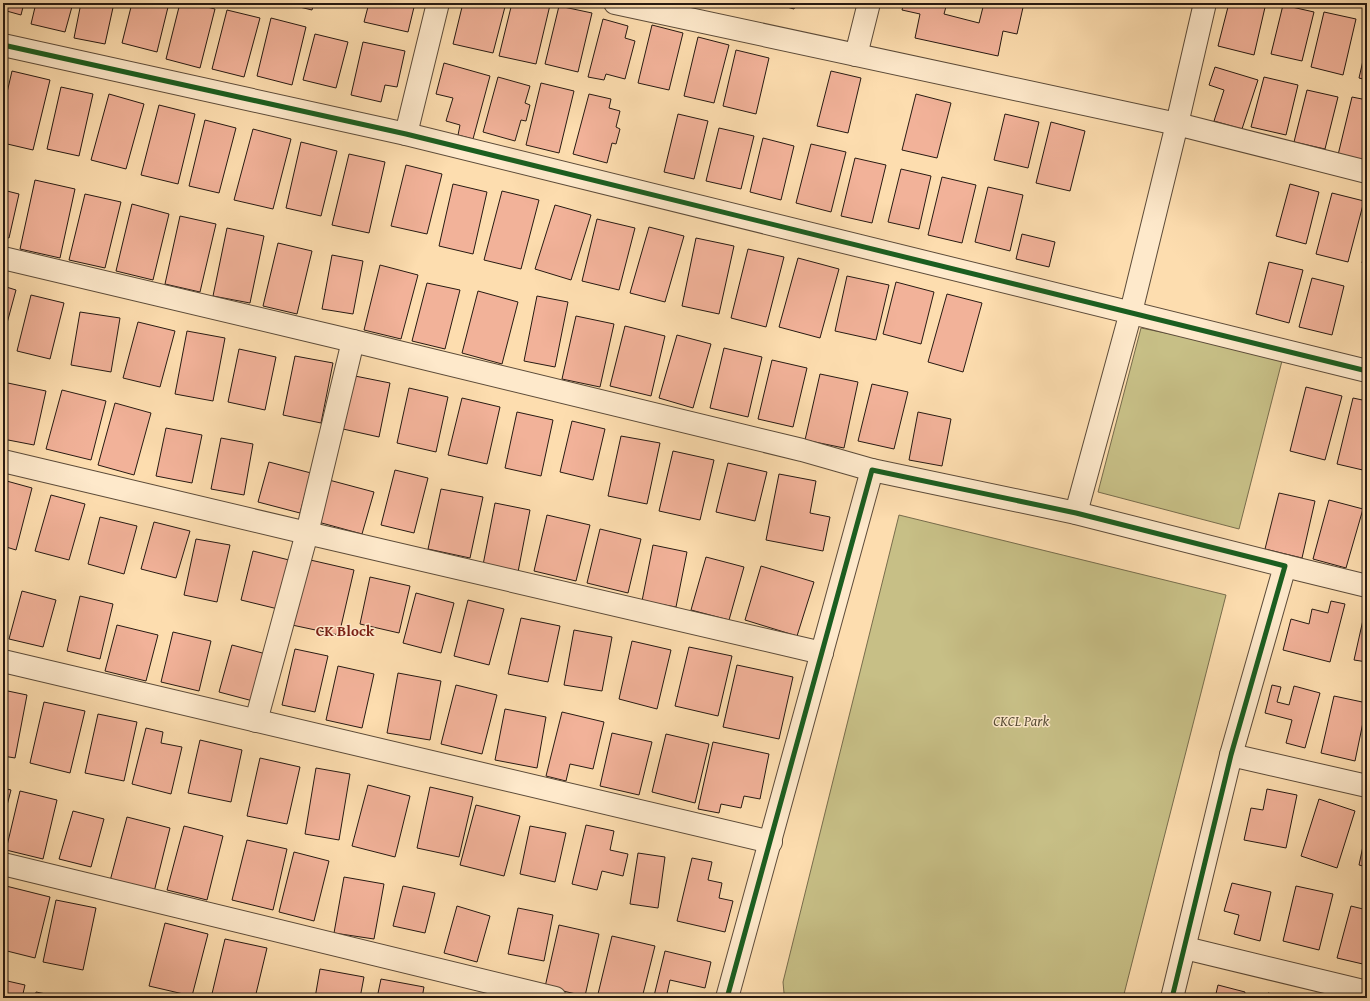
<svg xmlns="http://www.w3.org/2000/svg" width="1370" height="1001" viewBox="0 0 1370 1001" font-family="'Gentium Book Plus',serif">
<rect width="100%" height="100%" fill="#fdddaf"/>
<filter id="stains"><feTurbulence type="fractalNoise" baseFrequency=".005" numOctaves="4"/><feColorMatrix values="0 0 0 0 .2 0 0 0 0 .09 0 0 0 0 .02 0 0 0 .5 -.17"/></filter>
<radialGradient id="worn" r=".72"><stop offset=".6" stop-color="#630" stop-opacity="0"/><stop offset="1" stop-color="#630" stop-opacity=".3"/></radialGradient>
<g fill="#c7bf86" stroke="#776c4c">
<polygon points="1141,328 1283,357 1239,529 1098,492"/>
<polygon points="899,515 1226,595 1123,998 787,998 784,993 783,982"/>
</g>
<g fill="#f2b299" stroke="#271a12">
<polygon points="3,3 24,3 21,15 3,10"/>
<polygon points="36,3 73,3 65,32 31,24"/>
<polygon points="81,3 114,3 105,44 74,38"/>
<polygon points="132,3 169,3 157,52 122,43"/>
<polygon points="180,3 191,3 215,9 200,68 166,59"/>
<polygon points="283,3 314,3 312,10"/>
<polygon points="369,3 415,3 408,32 364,22"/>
<polygon points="463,3 506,3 493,53 453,44"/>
<polygon points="512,3 543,3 550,5 536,64 499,56"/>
<polygon points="772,3 796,3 794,9"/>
<polygon points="904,3 947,3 944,14 979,23 984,3 1024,3 1017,34 1003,31 998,56 915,38 920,14 902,10"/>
<polygon points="1229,3 1266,3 1254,55 1218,46"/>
<polygon points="1283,5 1314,12 1302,61 1271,54"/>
<polygon points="559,6 592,13 578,72 545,64"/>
<polygon points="227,10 260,18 244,77 212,69"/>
<polygon points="1324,12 1356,19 1343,75 1311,67"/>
<polygon points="271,18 306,27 292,85 257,76"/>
<polygon points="603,19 628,26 625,38 635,41 625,79 606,74 604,80 588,77"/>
<polygon points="652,25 683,33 669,90 638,83"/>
<polygon points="315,34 348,42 336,88 303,80"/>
<polygon points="698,37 729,45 714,103 684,96"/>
<polygon points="363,42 405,51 397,87 385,85 381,102 351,95"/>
<polygon points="1367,43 1367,80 1359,78"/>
<polygon points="736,50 769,58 756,114 723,106"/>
<polygon points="444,63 490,76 473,139 458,135 460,125 446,121 453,98 436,94"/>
<polygon points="1215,67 1258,80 1242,129 1214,121 1224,90 1209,85"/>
<polygon points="12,71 50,80 33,150 3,143 3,110"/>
<polygon points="831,71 861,78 848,133 817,126"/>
<polygon points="498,77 530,86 525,103 530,105 526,121 521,120 515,141 483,132"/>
<polygon points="1264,77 1298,85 1286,135 1251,127"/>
<polygon points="541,83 574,91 559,153 526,145"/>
<polygon points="61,87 93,94 79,156 47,149"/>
<polygon points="1307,90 1338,97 1325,149 1294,142"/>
<polygon points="109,94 144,104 126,169 91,160"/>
<polygon points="589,94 611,99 609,108 620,111 616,127 620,129 616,144 612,143 607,163 573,154"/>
<polygon points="916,94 951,103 937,158 902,150"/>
<polygon points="1352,97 1367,100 1367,162 1338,155"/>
<polygon points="159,105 195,114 178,184 141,175"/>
<polygon points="678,114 708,121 694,179 664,172"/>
<polygon points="1005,114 1039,122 1028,168 994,160"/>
<polygon points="205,120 236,128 219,193 189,186"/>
<polygon points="1051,122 1085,131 1070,191 1036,183"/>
<polygon points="719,128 754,136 741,189 706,181"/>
<polygon points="253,129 291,139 273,209 234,200"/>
<polygon points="763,138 794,146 781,200 750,192"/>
<polygon points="301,142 337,151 321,216 286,208"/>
<polygon points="811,144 846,152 831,212 796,203"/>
<polygon points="349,154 385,162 369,233 332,225"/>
<polygon points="855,158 886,165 872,223 841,216"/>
<polygon points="406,165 442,174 427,234 391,226"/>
<polygon points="901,169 931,176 919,229 888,222"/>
<polygon points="942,177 976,185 962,243 928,235"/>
<polygon points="35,180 75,189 60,258 20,249"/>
<polygon points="453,184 487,192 473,254 439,246"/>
<polygon points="1290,184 1319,192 1306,244 1276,236"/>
<polygon points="988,187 1023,195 1010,251 975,242"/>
<polygon points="3,190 19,194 9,238 3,237"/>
<polygon points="502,191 539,200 521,269 484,260"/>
<polygon points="1332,193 1364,201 1348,262 1316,254"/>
<polygon points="85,194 121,202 105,268 69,260"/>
<polygon points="132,204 169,214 153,280 116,271"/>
<polygon points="555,205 591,215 571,280 535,269"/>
<polygon points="180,216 216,224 200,292 165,284"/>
<polygon points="597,219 635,228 619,290 582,281"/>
<polygon points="649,227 684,236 665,302 630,293"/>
<polygon points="227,228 264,236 250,303 213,296"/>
<polygon points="1022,234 1055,242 1049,267 1016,259"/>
<polygon points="696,238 734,246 719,314 682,306"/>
<polygon points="1367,242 1367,264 1362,263"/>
<polygon points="278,243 312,251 297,314 263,306"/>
<polygon points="748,249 784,257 766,327 731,318"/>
<polygon points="332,255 363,261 353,314 322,309"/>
<polygon points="798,258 839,269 820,338 779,327"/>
<polygon points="1269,262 1303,270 1289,323 1256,314"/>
<polygon points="380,265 418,275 401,339 364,330"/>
<polygon points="847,276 889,285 876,340 835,331"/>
<polygon points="1312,278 1344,286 1332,335 1299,327"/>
<polygon points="896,282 934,292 921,344 883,334"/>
<polygon points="427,283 460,290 445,349 412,341"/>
<polygon points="3,286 16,290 3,338"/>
<polygon points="478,291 518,302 502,364 462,353"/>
<polygon points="947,294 982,303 963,372 928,362"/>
<polygon points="31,295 64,303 50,359 17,351"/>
<polygon points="537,296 568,302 555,367 524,361"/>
<polygon points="80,312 120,318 111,372 71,365"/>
<polygon points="576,316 614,324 600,387 562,379"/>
<polygon points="138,322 175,331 160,387 123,378"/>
<polygon points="625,326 665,336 651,396 610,386"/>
<polygon points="187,331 225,338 213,401 175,394"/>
<polygon points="677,335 711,344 693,408 659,398"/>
<polygon points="724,348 762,357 748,417 710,408"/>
<polygon points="239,349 276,357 265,410 228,402"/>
<polygon points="295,356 333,363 321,423 283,415"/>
<polygon points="772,360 807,368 793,427 758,419"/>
<polygon points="820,374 858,382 844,448 805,440"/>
<polygon points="355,376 390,383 379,437 343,429"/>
<polygon points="3,382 46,391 34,445 3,439"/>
<polygon points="872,384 908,392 894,449 858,441"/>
<polygon points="1306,387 1342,396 1325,460 1290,451"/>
<polygon points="409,388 448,397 436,452 397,443"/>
<polygon points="62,390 106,401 91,460 46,449"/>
<polygon points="462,398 500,407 487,464 448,455"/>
<polygon points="1353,398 1367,401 1367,471 1337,464"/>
<polygon points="115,403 151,413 134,475 98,465"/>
<polygon points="517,412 553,420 541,476 505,468"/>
<polygon points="918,412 951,419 942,466 909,460"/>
<polygon points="572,421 605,429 593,480 560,472"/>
<polygon points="166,428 202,435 192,483 156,476"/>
<polygon points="621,436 660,443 647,504 608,496"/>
<polygon points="221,438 253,444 244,495 211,489"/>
<polygon points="673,451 714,460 700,520 659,511"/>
<polygon points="269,462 311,473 300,513 258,502"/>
<polygon points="728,463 767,472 755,521 716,512"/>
<polygon points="395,470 428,478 414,533 381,525"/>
<polygon points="779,474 816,481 810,513 830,517 823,551 766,540"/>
<polygon points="3,480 32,488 16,550 3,546"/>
<polygon points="329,480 374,492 362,534 318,522"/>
<polygon points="441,489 483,497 470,558 428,549"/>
<polygon points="1279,493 1315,501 1302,558 1265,549"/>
<polygon points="51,495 85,504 69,560 35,551"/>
<polygon points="1329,500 1363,509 1346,568 1313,559"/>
<polygon points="495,503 530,510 518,572 483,565"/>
<polygon points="547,515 590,525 576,581 534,571"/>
<polygon points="100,517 137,526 124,574 88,564"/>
<polygon points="154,522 190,531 176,578 141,569"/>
<polygon points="600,529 641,539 628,593 587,583"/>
<polygon points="196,539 230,545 217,602 184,595"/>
<polygon points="653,545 687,552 676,607 642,601"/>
<polygon points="253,551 289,560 278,609 241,600"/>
<polygon points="1367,551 1367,562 1364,561"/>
<polygon points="706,557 744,567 729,620 691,610"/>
<polygon points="306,559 354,570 339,635 292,625"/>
<polygon points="761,566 814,582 797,636 745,620"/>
<polygon points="370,577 410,586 399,633 360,624"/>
<polygon points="22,591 56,600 43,647 9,639"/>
<polygon points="416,593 454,603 441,653 403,643"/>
<polygon points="80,596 113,604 100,659 67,651"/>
<polygon points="468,600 504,609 489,665 454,656"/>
<polygon points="1331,601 1345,604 1330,662 1283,650 1291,619 1309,624 1312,609 1328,613"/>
<polygon points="1365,611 1367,612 1367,662 1354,660"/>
<polygon points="521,618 560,626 548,682 508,674"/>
<polygon points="117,625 158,635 146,681 105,671"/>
<polygon points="574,630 612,637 602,691 564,685"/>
<polygon points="173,632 211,641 199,691 161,682"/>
<polygon points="632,641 671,650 657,709 619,699"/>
<polygon points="232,645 266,654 253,701 219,692"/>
<polygon points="689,647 732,656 718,716 675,706"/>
<polygon points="295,649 328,656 315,712 282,705"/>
<polygon points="737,665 793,677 779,739 723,727"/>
<polygon points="338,666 374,674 362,728 326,720"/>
<polygon points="398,673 441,681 430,740 387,733"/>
<polygon points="456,685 497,695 482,754 441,744"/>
<polygon points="1272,685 1281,687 1277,702 1289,705 1294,686 1320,693 1305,748 1286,743 1292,720 1265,713"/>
<polygon points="3,690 27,695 15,758 3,756"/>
<polygon points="1334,696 1367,703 1355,761 1321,753"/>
<polygon points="44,702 85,711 70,773 30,763"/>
<polygon points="505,709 546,717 537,768 495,760"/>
<polygon points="562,712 604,722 593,769 570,764 566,781 546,776"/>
<polygon points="98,714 137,722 124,781 85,773"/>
<polygon points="146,728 163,732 161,743 182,747 171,794 132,784"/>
<polygon points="612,733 652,742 639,795 600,786"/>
<polygon points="666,734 709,744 695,803 652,792"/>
<polygon points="200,740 242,750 231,802 188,793"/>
<polygon points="713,742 769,754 760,799 744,796 741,808 721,804 719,813 698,809"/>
<polygon points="260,758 300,767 287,824 247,816"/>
<polygon points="316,768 350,774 339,840 305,834"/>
<polygon points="368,785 410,796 395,857 352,846"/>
<polygon points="430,787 473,797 459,857 417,848"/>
<polygon points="3,788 11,790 3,821"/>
<polygon points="1267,789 1297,795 1286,848 1244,840 1251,808 1263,810"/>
<polygon points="20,791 57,800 43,859 6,850"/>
<polygon points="1319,799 1355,811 1337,868 1301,856"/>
<polygon points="476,805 520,816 504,876 460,865"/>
<polygon points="73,811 104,819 91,867 59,859"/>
<polygon points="127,817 170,828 154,892 110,881"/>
<polygon points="586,825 614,831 610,850 628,854 623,876 602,871 597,890 572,884"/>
<polygon points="184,826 223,836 207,900 167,890"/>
<polygon points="530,826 566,833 555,882 520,874"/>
<polygon points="1367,827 1367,867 1359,865"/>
<polygon points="247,840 287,849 273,910 232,900"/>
<polygon points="294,852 329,861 314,921 279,912"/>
<polygon points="638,853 665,857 658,908 630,904"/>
<polygon points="692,858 712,862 708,880 722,883 719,898 733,901 725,932 677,921"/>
<polygon points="344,877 384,884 374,939 334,933"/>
<polygon points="1232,883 1271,892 1260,941 1234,934 1239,915 1224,911"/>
<polygon points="6,886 50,897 35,958 3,950 3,897"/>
<polygon points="403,886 435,893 425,933 393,926"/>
<polygon points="1296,886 1333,894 1319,950 1283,941"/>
<polygon points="56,900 96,908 83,970 43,962"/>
<polygon points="457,906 490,916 477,962 444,953"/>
<polygon points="1351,906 1367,910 1367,965 1337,958"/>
<polygon points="518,908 553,915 544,961 508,954"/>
<polygon points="165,923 208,934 192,996 149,986"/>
<polygon points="559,925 599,934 585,996 545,987"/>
<polygon points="612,936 655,946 642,998 615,998 598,994"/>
<polygon points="225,939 267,948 255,998 211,998"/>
<polygon points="665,951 711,962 705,988 670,980 666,998 654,996"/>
<polygon points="320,969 364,977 360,998 315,998"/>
<polygon points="381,979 424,987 422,998 377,998"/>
<polygon points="3,980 25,985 22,998 3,998"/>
<polygon points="1218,985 1245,992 1244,998 1215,998"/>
<polygon points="36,992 66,998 35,998"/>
<polygon points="1268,993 1286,998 1266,998"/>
</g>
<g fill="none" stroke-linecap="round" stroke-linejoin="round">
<defs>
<g id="minor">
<polyline points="615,3 1177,124 1367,172"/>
<polyline points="3,45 406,134 1367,371"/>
<polyline points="856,55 869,3"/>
<polyline points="406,134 438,3"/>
<polyline points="3,258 353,341 802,450 872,470"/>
<polyline points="3,461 307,533 822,653"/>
<polyline points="1076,513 1131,312 1177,124 1205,3"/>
<polyline points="1285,566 1367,586"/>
<polyline points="3,661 771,842"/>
<polyline points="256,721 307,533 353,341"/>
<polyline points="1231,755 1367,786"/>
<polyline points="3,864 555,998"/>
<polyline points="1185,948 1367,992"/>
<polyline points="727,998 872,470 1076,513 1285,566 1231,755 1172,998"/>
</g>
</defs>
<use href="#minor" stroke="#5c4b39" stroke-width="24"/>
<use href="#minor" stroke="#fee9cb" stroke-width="22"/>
<defs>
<g id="cycleway">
<polyline points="3,45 406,134 1367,371"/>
<polyline points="727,998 872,470 1076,513 1285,566 1231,755 1172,998"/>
</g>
</defs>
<use href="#cycleway" stroke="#fee9cb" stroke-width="8"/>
<use href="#cycleway" stroke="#1b5e20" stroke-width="5"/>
</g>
<g text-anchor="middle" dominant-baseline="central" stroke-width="3" stroke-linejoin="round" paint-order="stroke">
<g font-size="14" font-style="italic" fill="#574c35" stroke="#fee9cb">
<text x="1021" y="721">CKCL Park</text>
</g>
<g font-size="15" font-weight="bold" fill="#7a1f14" stroke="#fee9cb">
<text x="345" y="630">CK Block</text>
</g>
</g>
<rect width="1370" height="1001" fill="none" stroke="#fdddaf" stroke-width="16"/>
<rect x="4" y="4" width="1362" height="993" fill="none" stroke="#271a12" stroke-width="2"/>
<rect x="8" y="8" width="1354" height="985" fill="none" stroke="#271a12"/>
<rect width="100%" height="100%" filter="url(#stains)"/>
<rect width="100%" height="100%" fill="url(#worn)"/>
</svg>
